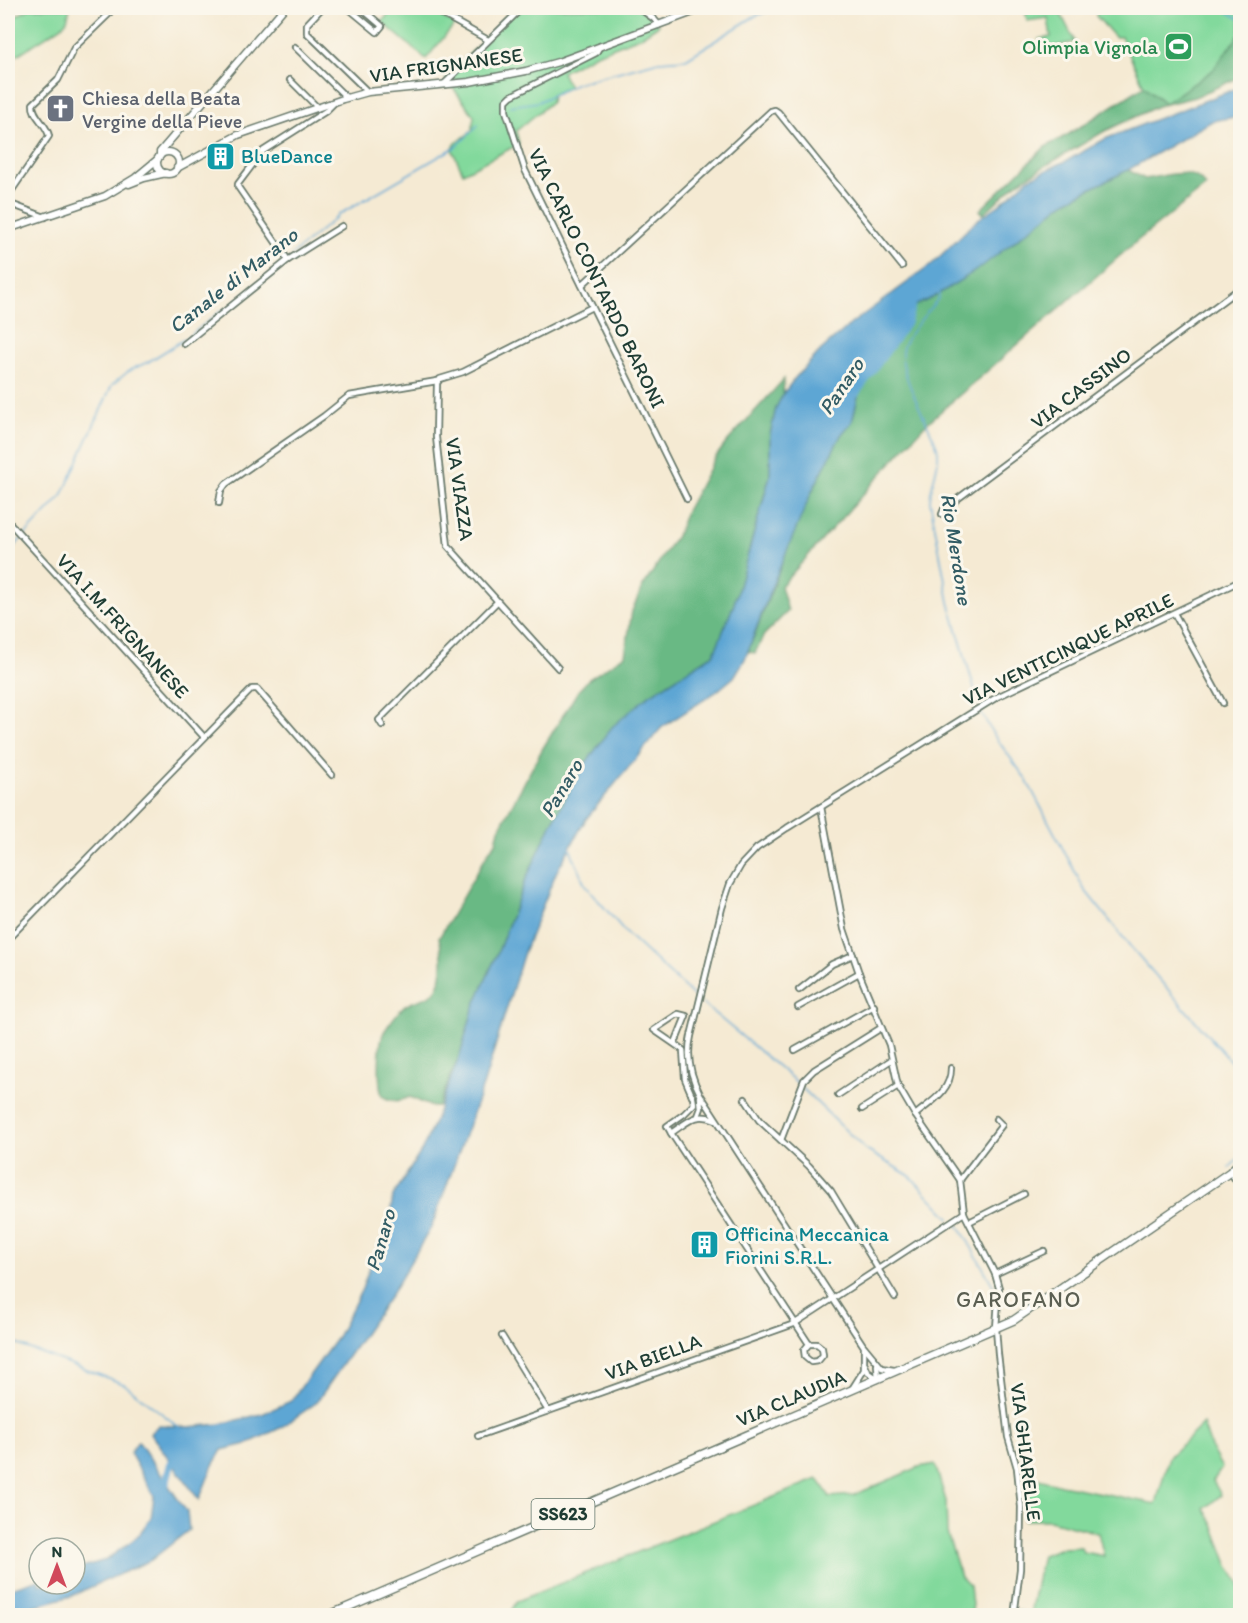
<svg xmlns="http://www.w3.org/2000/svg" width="1248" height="1623" viewBox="0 0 1248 1623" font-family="Itim,sans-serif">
<rect width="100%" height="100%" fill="#fbf7ec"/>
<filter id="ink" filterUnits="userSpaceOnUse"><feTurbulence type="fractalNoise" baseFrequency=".0167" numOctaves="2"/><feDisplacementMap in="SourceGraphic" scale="12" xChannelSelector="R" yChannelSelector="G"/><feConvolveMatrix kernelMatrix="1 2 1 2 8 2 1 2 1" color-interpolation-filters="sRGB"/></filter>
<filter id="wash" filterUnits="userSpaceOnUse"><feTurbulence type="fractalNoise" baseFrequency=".008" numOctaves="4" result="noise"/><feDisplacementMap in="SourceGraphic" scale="24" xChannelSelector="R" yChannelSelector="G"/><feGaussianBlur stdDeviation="1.35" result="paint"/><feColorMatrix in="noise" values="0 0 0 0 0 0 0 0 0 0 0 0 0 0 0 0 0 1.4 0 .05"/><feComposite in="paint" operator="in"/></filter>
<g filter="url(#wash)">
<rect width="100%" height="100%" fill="#f5ead3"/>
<g fill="#82d99c" stroke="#508b68" stroke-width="1.5">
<polygon points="31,8 70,8 67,20 61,27 8,61 8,20"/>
<polygon points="393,8 426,8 455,24 426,59 382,22"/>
<polygon points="518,8 641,8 659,25 642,36 594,55 562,72 569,87 552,95 551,102 516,131 519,144 463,173 452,149 456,143 472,131 474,116 445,77"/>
<polygon points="1025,8 1058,8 1075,42 1042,49 1039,39 1051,37 1048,18 1027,21"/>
<polygon points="1098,8 1240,8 1240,35 1225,56 1212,71 1165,103 1144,86 1121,37 1115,37 1096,16"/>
<polygon points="1203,1424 1212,1450 1222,1468 1213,1481 1221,1495 1204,1509 1212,1522 1228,1564 1240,1585 1240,1615 1017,1615 1018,1611 1030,1614 1042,1555 1062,1548 1081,1547 1083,1552 1104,1556 1098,1533 1050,1520 1024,1520 1020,1474 1061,1485 1156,1504 1169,1457"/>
<polygon points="935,1464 946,1501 947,1533 961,1577 970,1586 973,1615 508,1616 517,1601 818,1479 830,1497 854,1495 919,1467"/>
</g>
<g fill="#69b984" stroke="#447b5c" stroke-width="1.5">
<polygon points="1240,34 1240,77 1195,97 1158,106 1103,132 1018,182 983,214 980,210 1045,147 1069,134 1144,86 1165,103 1212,71"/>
<path d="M1128 170 1145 179C1167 176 1190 165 1206 186L1137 241 924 426 781 586 788 611 764 635 755 653 748 652 800 516 828 460 841 435 852 422 862 379 906 324 910 308 934 297 1014 242 1066 201Z"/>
<path d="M784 379 783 394 776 408 770 435V475L734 604 714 654 648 696 585 764 553 821 525 881 498 952 473 1009 461 1052 438 1107H432L410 1097C399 1102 392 1102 382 1096 378 1083 378 1043 384 1032 389 1024 398 1012 405 1006 415 999 430 1000 437 988 444 975 443 952 439 938L489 851 496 843 499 829 543 748 578 691 589 679 625 655 632 611 642 588 678 533 686 511 713 461 726 443Z"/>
</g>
<g fill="#5da6d4" stroke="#3e7284" stroke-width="1.5">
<polygon points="1240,87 1240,116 1212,121 1128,170 1066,201 980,268 934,297 910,308 906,324 862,379 852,422 841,435 812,491 772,586 745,659 734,677 716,692 662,727 586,819 556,873 524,952 484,1083 432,1226 389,1298 316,1403 280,1428 247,1444 222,1450 213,1465 199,1500 150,1433 159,1425 188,1427 220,1424 262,1414 291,1401 336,1339 362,1289 371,1263 389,1224 393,1196 422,1150 433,1125 461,1052 473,1009 498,952 525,881 553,821 585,764 612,727 648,696 714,654 734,604 770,476 770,435 776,408 783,394 795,378 821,350 852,323 931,265 977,220 999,205 1028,179 1070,159 1105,139"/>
<polygon points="138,1441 187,1512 189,1530 151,1560 71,1596 8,1613 8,1589 39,1579 39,1584 75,1584 75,1569 106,1560 137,1537 151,1518 154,1496 130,1453"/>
</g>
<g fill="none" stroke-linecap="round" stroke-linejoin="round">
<g stroke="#5da6d4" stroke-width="1.5">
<polyline points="1221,8 1240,19"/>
<polyline points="510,106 538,102 577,83 659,61 686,59 755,16 776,8"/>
<polyline points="292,255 340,214 457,146 478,125"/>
<path d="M939 293V298C930 308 907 336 903 347 896 370 929 423 937 447 942 461 930 485 930 501L949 602 979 705"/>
<polyline points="25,535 62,496 112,385 130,370 148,362 188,337 222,310"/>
<polyline points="8,554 21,539"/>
<polyline points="981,712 993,734 1026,779 1084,889 1130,946 1240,1072"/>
<polyline points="569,846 585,885 627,934 696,998"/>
<polyline points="702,1003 800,1085"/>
<polyline points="803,1089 866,1150 910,1176 950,1218"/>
<polyline points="1229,1168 1240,1157"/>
<polyline points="1236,1176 1240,1182"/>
<polyline points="956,1223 961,1229 994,1287 992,1323"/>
<polyline points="8,1341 124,1384 179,1427"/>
</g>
<g stroke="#5da6d4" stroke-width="8">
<polyline points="856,393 906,324 914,298"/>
<polyline points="163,1492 171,1464 178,1454"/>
</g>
</g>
</g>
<g filter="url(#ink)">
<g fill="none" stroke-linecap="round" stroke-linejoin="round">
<defs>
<g id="street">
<polyline points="322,8 307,24 307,33 368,92"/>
<polyline points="348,8 377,32 382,26 361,8"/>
<polyline points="431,8 488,40"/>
<polyline points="506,8 516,13"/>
<polyline points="639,8 654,19 659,25"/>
<polyline points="600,46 596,53 511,96 506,101 506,111 525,170 687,499"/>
<polyline points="295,47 347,98"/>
<polyline points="290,80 318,108"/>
<polyline points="444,84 522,8"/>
<path d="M8 196 49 136C47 124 32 116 33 104L58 80 74 48 108 15 113 8"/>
<polyline points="8,203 45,217"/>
<polyline points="288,260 238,187 238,184 263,151 326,111 334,103"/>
<polyline points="582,285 771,111 775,110 778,112 902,266"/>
<polyline points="184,344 288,260 342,226"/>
<polyline points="219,503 221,491 226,484 324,416 349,396 437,381"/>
<polyline points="942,514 944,509 1240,288"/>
<polyline points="8,521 204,737"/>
<polyline points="1174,613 1223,703"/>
<polyline points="558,668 448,546 436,437 437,383 440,379 463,372 592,307"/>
<polyline points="382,725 379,720 497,602"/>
<polyline points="821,807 844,929 859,973 889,1045 898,1086 915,1115 960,1180 964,1213 995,1274 999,1288 996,1328 998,1354 1008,1437 1017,1468 1021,1507 1020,1569 1014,1616"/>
<polyline points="8,939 252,689 257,689 332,775"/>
<polyline points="799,990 832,964 853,955"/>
<polyline points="798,1007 859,973"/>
<polyline points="795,1050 874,1006"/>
<polyline points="838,1095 891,1060"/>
<polyline points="745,1099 759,1120 809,1166 831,1191 895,1297"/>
<polyline points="862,1109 898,1086"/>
<path d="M915 1115C932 1101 951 1091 951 1068"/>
<polyline points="698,1116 701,1108 700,1097"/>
<path d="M716 1120C696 1111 688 1122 671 1133L809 1344 804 1350 805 1357 811 1362 818 1361 823 1355 822 1348 817 1344H809"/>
<polyline points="671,1133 667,1126 684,1114 694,1104 693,1098 685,1079 683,1050 654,1030 678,1014 686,1016 675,1043"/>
<polyline points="781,1140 804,1080 814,1070 881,1028"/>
<polyline points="1230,1172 1240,1186"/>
<polyline points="960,1180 1002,1125 996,1119"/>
<polyline points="969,1222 1024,1194"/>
<polyline points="995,1274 1044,1251"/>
<polyline points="502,1336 548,1411"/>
<polyline points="865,1365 868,1372 878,1379 877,1365"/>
<path d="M894 1370 882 1368 863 1345 700 1094C690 1075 686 1057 691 1036L722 908 730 884 741 865 757 848 787 828 997 697 1240 581"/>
<polyline points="852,1389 864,1370 864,1347"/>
<polyline points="478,1436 794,1324 964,1213"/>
</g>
<g id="secondary">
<circle cx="168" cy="163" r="11"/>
<polyline points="160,156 160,152 284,8"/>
<polyline points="177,168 238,135 343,99 368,92 469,82 526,71 558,62 704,8"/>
<polyline points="129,184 144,178 166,173"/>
<polyline points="8,229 105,196 135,178 158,159"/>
</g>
<polyline id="primary" points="327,1616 1014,1320 1230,1172 1240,1162"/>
</defs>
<use href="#street" stroke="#6a7a6c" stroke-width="8"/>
<use href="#secondary" stroke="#6a7a6c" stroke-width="9"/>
<use href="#primary" stroke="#6a7a6c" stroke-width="10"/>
<use href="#street" stroke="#fff" stroke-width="4.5"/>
<use href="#secondary" stroke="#fff" stroke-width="6"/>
<use href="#primary" stroke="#fff" stroke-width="7"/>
</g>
</g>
<defs>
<symbol id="stadium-square" viewBox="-11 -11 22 22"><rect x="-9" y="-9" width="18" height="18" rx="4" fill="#2e9e5b" stroke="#fbf7ec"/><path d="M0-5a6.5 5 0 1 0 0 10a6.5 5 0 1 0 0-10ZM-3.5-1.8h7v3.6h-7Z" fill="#fff"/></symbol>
<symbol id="church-square" viewBox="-11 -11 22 22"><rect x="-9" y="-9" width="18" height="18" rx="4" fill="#6b7280" stroke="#fbf7ec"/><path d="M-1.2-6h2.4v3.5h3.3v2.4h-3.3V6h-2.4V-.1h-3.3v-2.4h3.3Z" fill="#fff"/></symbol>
<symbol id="building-square" viewBox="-11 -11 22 22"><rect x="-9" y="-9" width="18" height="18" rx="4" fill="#0f9aa8" stroke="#fbf7ec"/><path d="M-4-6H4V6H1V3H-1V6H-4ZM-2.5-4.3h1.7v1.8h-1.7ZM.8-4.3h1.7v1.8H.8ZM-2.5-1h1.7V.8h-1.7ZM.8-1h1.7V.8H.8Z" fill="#fff"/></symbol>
</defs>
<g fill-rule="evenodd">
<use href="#stadium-square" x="1162" y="30" width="33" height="33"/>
<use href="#church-square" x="44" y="92" width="33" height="33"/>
<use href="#building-square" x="204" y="140" width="33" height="33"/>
<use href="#building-square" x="688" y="1228" width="33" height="33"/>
</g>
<g text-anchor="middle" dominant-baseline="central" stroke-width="6" stroke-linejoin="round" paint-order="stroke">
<rect fill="#fbf7ec" stroke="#61756b" stroke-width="1.5" x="531.5" y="1499" width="63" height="30" rx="4.5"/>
<g font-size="18" font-weight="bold" fill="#1f3d34">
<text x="563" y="1514">SS623</text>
</g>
<g font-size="20" fill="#27864d" stroke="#fbf7ec" text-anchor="end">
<text x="1158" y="47">Olimpia Vignola</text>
</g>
<g font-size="20" fill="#1f3d34" stroke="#fbf7ec">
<text transform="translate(446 65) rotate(-8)">VIA FRIGNANESE</text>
<text transform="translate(597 278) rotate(64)">VIA CARLO CONTARDO BARONI</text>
<text transform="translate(1081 388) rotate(-37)">VIA CASSINO</text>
<text transform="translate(460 489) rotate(82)">VIA VIAZZA</text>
<text transform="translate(123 626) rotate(48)">VIA I.M.FRIGNANESE</text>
<text transform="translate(1068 649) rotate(-26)">VIA VENTICINQUE APRILE</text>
<text transform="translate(653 1357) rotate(-20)">VIA BIELLA</text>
<text transform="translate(791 1398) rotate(-23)">VIA CLAUDIA</text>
<text transform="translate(1026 1452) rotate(83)">VIA GHIARELLE</text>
</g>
<g font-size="20" fill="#5b616d" stroke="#fbf7ec" text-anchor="start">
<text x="82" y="98">Chiesa della Beata<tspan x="82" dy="23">Vergine della Pieve</tspan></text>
</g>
<g font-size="20" fill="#0d838f" stroke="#fbf7ec" text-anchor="start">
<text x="241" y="156">BlueDance</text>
<text x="725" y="1234">Officina Meccanica<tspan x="725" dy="23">Fiorini S.R.L.</tspan></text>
</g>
<g font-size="21" font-style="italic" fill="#325c64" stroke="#fbf7ec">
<text transform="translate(233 280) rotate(-38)">Canale di Marano</text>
<text transform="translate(841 386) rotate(-56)">Panaro</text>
<text transform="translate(957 549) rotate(81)">Rio Merdone</text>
<text transform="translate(561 788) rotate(-59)">Panaro</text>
<text transform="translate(380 1240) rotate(-74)">Panaro</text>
</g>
<g font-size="22" letter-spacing="1.5" fill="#5b5f52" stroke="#fbf7ec">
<text x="1019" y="1299">GAROFANO</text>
</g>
</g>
<rect width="1248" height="1623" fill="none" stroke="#fbf7ec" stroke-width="30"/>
<g transform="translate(57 1566)"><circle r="28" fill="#fbf7ec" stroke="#a3ada2" stroke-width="1.5"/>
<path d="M0-4.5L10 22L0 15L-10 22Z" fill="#d1495b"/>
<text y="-9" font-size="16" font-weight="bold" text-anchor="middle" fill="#1f3d34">N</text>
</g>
</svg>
